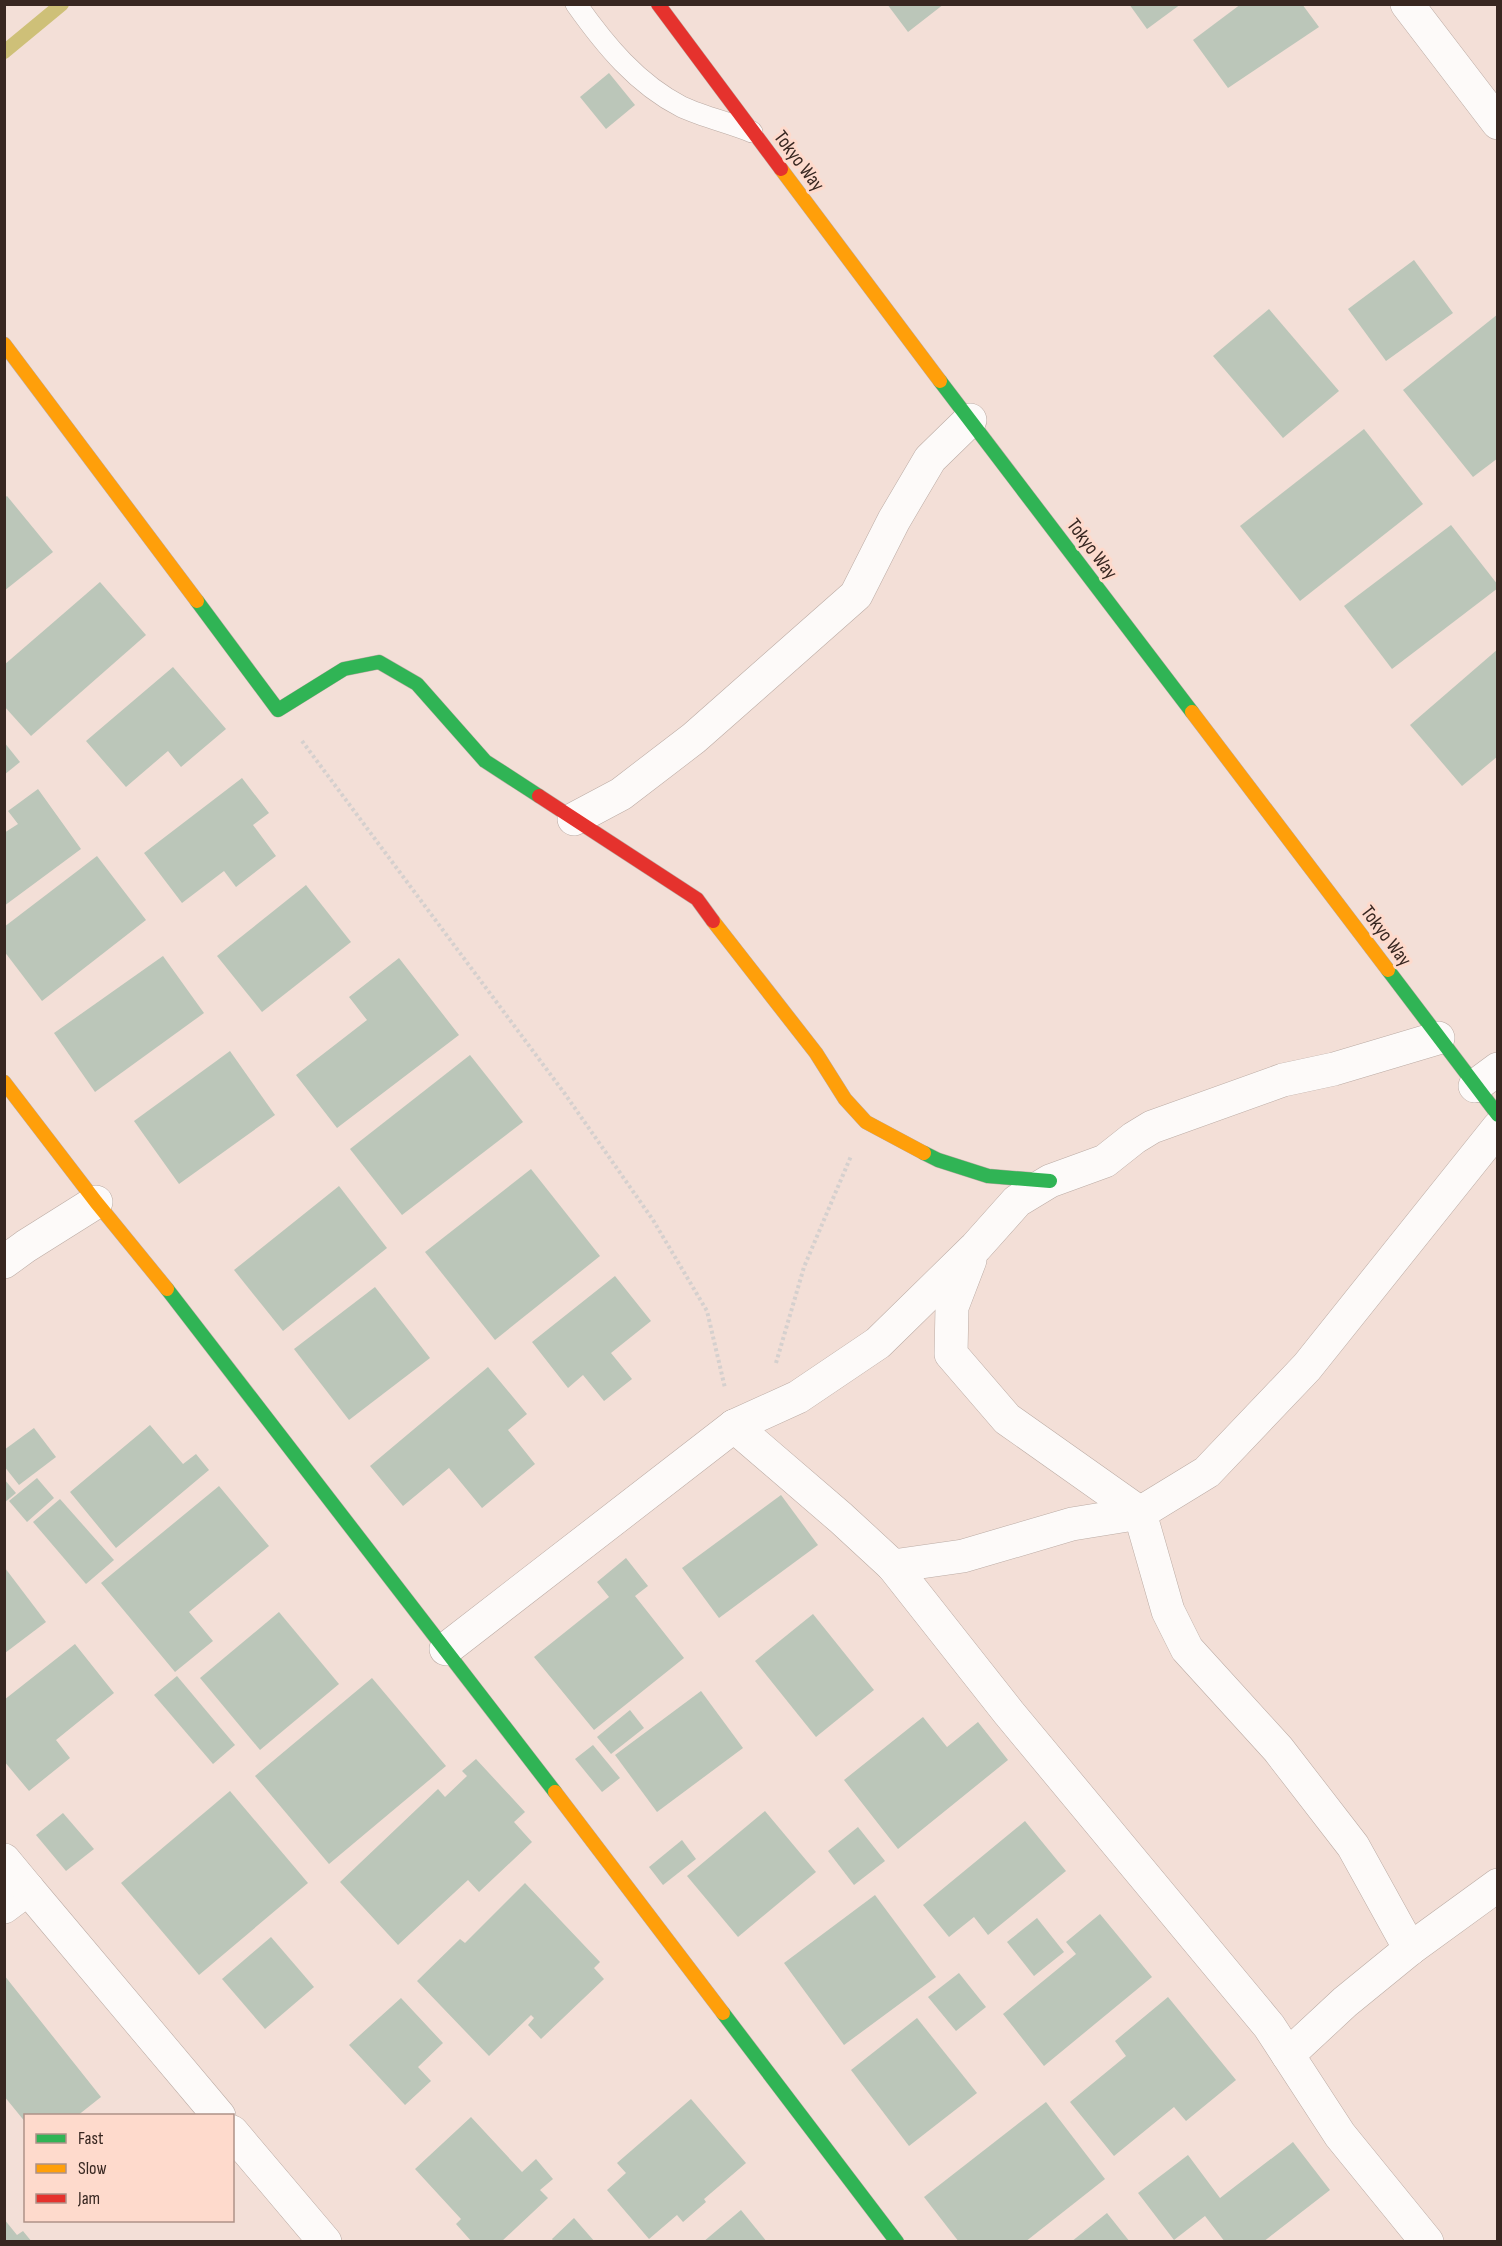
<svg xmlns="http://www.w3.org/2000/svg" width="1502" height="2246" viewBox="0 0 1502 2246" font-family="'Sofia Sans Condensed',sans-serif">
<rect width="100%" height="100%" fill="#f3dfd7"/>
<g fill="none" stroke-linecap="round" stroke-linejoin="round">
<polyline stroke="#cec078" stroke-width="14" points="4,52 62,4"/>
</g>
<g fill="#bbc6b9">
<polygon points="887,4 944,4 908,32"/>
<polygon points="1129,4 1181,4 1147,29"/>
<polygon points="1241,4 1302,4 1319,27 1228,88 1193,40"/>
<polygon points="609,73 635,105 606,129 580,97"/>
<polygon points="1414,260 1453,313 1386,361 1348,309"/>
<polygon points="1269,309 1339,391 1283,438 1213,356"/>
<polygon points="1498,314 1498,458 1473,477 1403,390"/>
<polygon points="1364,429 1423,504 1300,601 1240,526"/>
<polygon points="7,496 53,552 4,591 4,498"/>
<polygon points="1451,525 1498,585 1498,588 1392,669 1344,606"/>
<polygon points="100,582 146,635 31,736 4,706 4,665"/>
<polygon points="1498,649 1498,756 1462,786 1410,725"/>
<polygon points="173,667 226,729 181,767 168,751 126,787 86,741"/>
<polygon points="4,742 20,762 4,775"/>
<polygon points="242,778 269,813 253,825 276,856 236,887 224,871 182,903 144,853"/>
<polygon points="38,789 81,849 4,906 4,833 18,824 8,811"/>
<polygon points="97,856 146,920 42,1001 4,951 4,927"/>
<polygon points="306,885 351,942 262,1012 217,956"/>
<polygon points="163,956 204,1013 95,1092 54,1033"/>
<polygon points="399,958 459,1035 337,1128 296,1075 367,1020 349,997"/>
<polygon points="230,1051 275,1115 179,1184 134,1121"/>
<polygon points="470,1055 523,1122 402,1215 350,1149"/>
<polygon points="531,1169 600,1256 495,1340 425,1252"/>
<polygon points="339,1186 387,1248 283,1331 234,1270"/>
<polygon points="615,1276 651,1321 611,1353 632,1379 604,1401 583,1375 568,1388 532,1342"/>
<polygon points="375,1287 430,1358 349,1420 294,1349"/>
<polygon points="488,1367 527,1414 508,1430 535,1464 482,1508 449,1468 403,1506 370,1466"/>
<polygon points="150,1425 183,1464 196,1454 209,1470 116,1548 70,1492"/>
<polygon points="34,1428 56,1457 19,1485 4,1466 4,1450"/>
<polygon points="37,1478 54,1498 27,1522 9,1501"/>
<polygon points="4,1479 16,1493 4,1503"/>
<polygon points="219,1486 269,1546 189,1612 213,1641 175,1672 101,1583"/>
<polygon points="781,1495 818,1545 719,1618 682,1568"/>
<polygon points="60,1499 114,1560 86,1584 33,1522"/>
<polygon points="626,1558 648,1586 635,1596 684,1658 594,1730 534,1657 609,1597 597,1582"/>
<polygon points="5,1568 46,1622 5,1653"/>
<polygon points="279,1612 339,1684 260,1750 200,1678"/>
<polygon points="813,1614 874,1690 816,1737 755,1661"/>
<polygon points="75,1644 114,1693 56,1740 70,1758 29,1791 4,1761 4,1700"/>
<polygon points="177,1676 235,1745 213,1764 154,1695"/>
<polygon points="372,1678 446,1766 329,1864 255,1776"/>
<polygon points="701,1691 743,1748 657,1812 615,1755"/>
<polygon points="630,1710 644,1728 611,1754 597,1737"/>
<polygon points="923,1717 947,1747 978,1722 1008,1760 898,1849 844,1780"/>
<polygon points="593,1745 620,1778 602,1792 575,1759"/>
<polygon points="476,1759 525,1812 514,1822 532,1842 479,1892 468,1880 398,1945 340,1882 438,1789 445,1797 467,1776 462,1771"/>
<polygon points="230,1791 308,1883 199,1975 121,1883"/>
<polygon points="765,1811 816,1872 738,1937 687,1876"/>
<polygon points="63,1813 94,1849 66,1871 36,1835"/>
<polygon points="1025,1821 1066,1871 988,1935 974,1917 949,1937 923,1905"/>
<polygon points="858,1827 885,1861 854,1885 828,1851"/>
<polygon points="682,1840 696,1859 663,1885 649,1867"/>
<polygon points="525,1883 600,1962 594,1968 604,1979 541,2039 528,2025 534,2018 531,2015 489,2056 417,1981 460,1939 465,1943"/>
<polygon points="875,1895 936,1977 844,2045 784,1963"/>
<polygon points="1100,1914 1152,1977 1044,2066 1003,2014 1076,1954 1066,1942"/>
<polygon points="1037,1918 1064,1952 1034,1976 1007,1942"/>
<polygon points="271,1937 314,1987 265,2029 222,1979"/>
<polygon points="959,1973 986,2007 956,2031 928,1997"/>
<polygon points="4,1975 101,2097 77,2116 26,2116 26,2123 4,2096"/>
<polygon points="1168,1997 1236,2080 1186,2121 1174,2107 1114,2156 1070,2102 1126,2056 1115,2041"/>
<polygon points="401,1998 443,2043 418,2067 431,2081 405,2105 349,2045"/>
<polygon points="917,2018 977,2093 909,2146 851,2070"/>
<polygon points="691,2099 746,2163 704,2199 706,2202 683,2222 677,2215 649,2239 607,2190 626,2173 617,2163"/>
<polygon points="1046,2102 1105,2179 1025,2242 959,2242 924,2197"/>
<polygon points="471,2117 522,2172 536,2159 553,2179 540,2190 548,2198 501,2242 472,2242 456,2224 461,2219 415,2169"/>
<polygon points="1293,2142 1330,2190 1263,2242 1225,2242 1205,2216 1174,2240 1138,2193 1188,2155 1220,2198"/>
<polygon points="741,2210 767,2242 703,2242"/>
<polygon points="1107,2213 1130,2242 1071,2242"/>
<polygon points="574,2218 595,2242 554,2242 552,2239"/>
<polygon points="4,2219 17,2235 23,2231 32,2242 4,2242"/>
</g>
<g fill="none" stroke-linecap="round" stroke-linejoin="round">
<defs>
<path id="lane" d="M576 4C605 45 637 84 682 107 704 117 730 123 752 132"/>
<g id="street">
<polyline points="1407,4 1498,123"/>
<polyline points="574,819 621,794 694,738 856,595 894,520 930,459 970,420"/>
<polyline points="1475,1086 1498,1069"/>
<polyline points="970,1260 952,1307 951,1354 1007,1419 1140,1513 1168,1611 1187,1649 1278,1749 1353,1846 1410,1949"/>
<polyline points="4,1262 26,1246 96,1202"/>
<polyline points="734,1426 841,1518 893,1566 1009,1713 1269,2026 1340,2135 1427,2242"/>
<polyline points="893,1566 963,1556 1072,1524 1140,1513 1207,1472 1307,1367 1498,1128"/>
<polyline points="446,1649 734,1426 798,1397 878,1343 976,1247 1017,1201 1050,1181 1105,1161 1134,1138 1152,1127 1283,1080 1334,1069 1438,1038"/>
<polyline points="4,1860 28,1889 4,1907"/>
<polyline points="28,1889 219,2116"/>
<polyline points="1288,2055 1345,2002 1410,1949 1498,1885"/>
<polyline points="232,2132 325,2242"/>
</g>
<g id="fast">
<polyline points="940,381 1192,712"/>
<polyline points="197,601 278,710 344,669 379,662 417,684 485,761 539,796"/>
<polyline points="1388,970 1498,1115"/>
<polyline points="924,1153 938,1160 988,1176 1050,1181"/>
<polyline points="167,1289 555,1792"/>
<polyline points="723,2013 897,2242"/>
</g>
<g id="slow">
<polyline points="781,169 940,381"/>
<polyline points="4,344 197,601"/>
<polyline points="1192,712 1388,970"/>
<polyline points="713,921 816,1053 845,1099 866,1122 924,1153"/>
<polyline points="4,1082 96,1202 167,1289"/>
<polyline points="555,1792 723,2013"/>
</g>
<g id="jam">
<polyline points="658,4 781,169"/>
<polyline points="539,796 697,899 713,921"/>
</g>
</defs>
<use href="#lane" stroke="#bbaba4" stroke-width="22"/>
<use href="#street" stroke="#bbaba4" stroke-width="34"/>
<use href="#fast" stroke="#bbaba4" stroke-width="15"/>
<use href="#slow" stroke="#bbaba4" stroke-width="15"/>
<use href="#jam" stroke="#bbaba4" stroke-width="15"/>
<g stroke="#d5d0ce" stroke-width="4" stroke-dasharray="3 3" stroke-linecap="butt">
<polyline points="302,741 565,1094 653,1220 707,1311 725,1388"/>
<polyline points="776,1363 804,1267 851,1156"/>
</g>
<use href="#lane" stroke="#fdfaf9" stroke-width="21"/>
<use href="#street" stroke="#fdfaf9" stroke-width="33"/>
<use href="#fast" stroke="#30b455" stroke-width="14"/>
<use href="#slow" stroke="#ff9f0a" stroke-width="14"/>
<use href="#jam" stroke="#e5322d" stroke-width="14"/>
</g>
<g text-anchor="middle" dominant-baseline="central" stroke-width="6" stroke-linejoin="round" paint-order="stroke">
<g font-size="20" fill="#382721" stroke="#fedacc">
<text transform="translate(799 161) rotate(53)">Tokyo Way</text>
<text transform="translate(1092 549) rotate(53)">Tokyo Way</text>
<text transform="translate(1386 936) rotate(53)">Tokyo Way</text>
</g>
</g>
<rect width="1502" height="2246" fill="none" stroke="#382721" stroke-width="12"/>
<rect x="24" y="2114" width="210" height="108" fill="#fedacc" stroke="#af9288" stroke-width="1.5"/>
<rect x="36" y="2134" width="30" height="9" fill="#30b455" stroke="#af9288" stroke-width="1.5"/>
<text x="78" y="2144" font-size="18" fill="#382721">Fast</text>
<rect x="36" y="2164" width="30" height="9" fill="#ff9f0a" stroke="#af9288" stroke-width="1.5"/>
<text x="78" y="2174" font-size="18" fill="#382721">Slow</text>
<rect x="36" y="2194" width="30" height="9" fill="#e5322d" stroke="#af9288" stroke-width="1.5"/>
<text x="78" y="2204" font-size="18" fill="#382721">Jam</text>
</svg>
